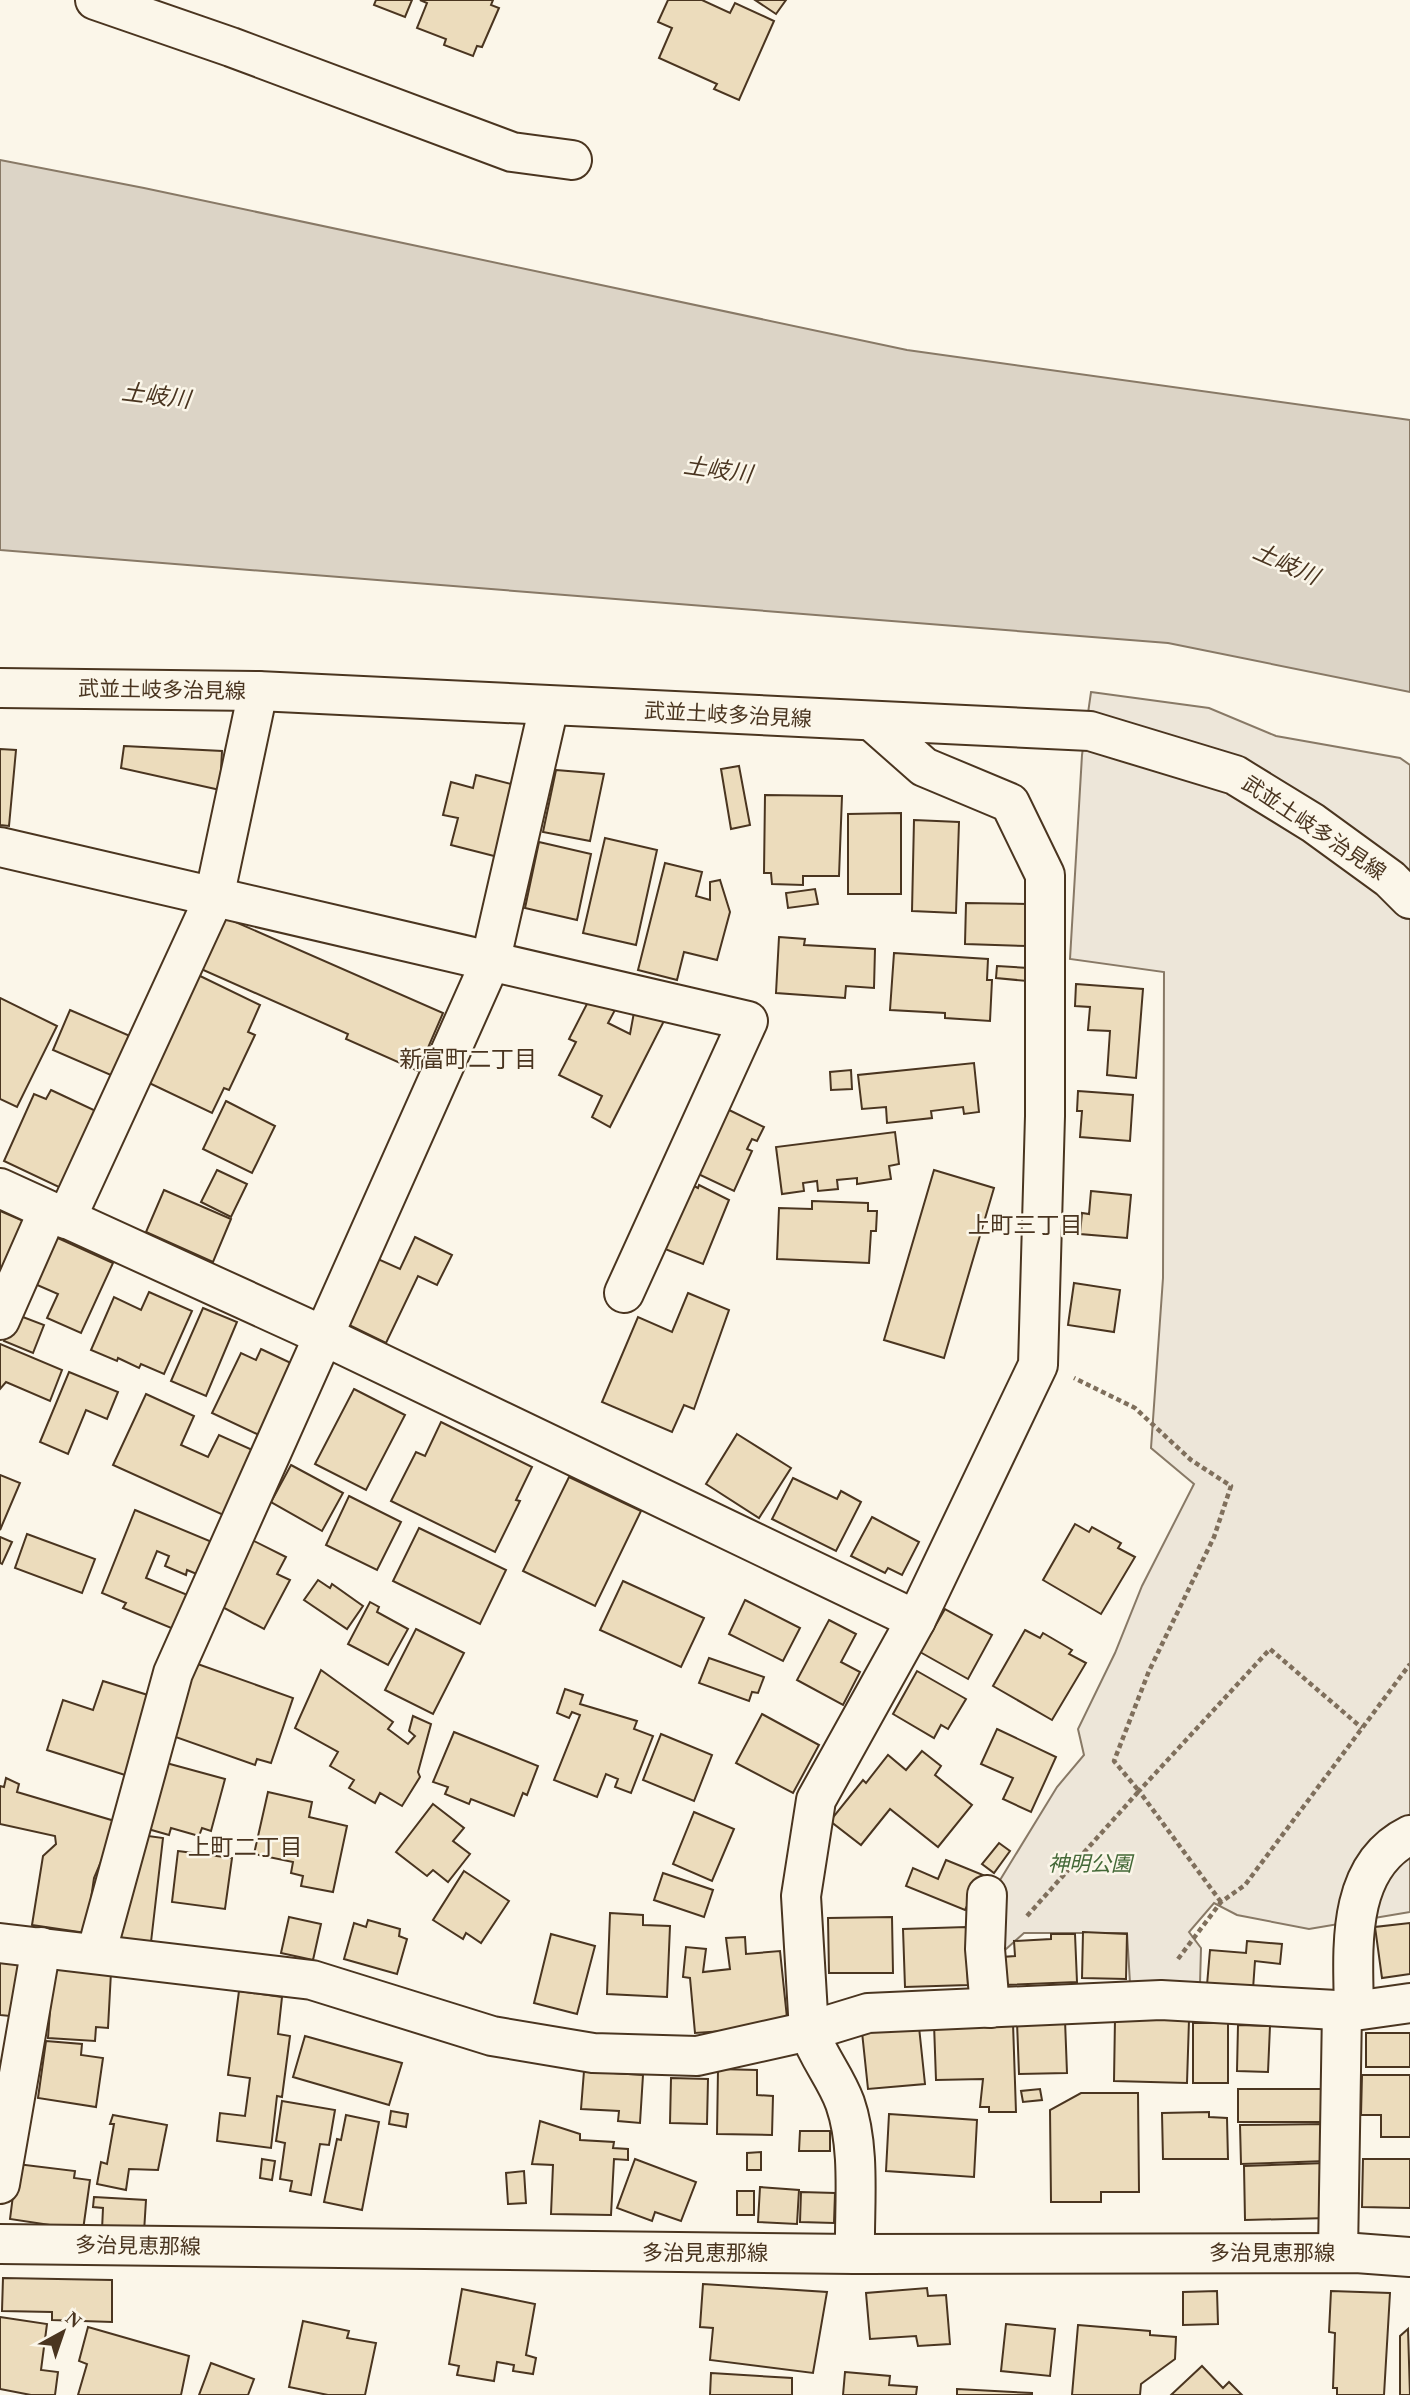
<svg xmlns="http://www.w3.org/2000/svg" width="1410" height="2395" viewBox="0 0 1410 2395" font-family="'Times New Roman','Noto Sans JP',serif">
<rect width="100%" height="100%" fill="#fbf6e9"/>
<polygon fill="#ede6d9" stroke="#887966" stroke-width="2" points="1091,692 1209,708 1276,736 1400,758 1410,765 1410,1912 1309,1929 1237,1915 1214,1903 1189,1932 1201,1948 1200,1984 1130,1983 1127,1933 1024,1933 1005,1950 999,1940 997,1885 1057,1787 1084,1755 1078,1729 1115,1653 1142,1586 1194,1484 1151,1448 1163,1278 1164,972 1070,959 1082,755"/>
<polygon fill="#dcd4c6" stroke="#887966" stroke-width="2" points="0,160 144,188 907,350 1410,420 1410,692 1168,643 0,550"/>
<g fill="#ecdcbc" stroke="#4a3520" stroke-width="2">
<polygon points="376,0 412,0 405,17 374,5"/>
<polygon points="420,0 493,0 491,5 499,8 482,47 477,46 473,56 444,45 446,39 417,28 427,3"/>
<polygon points="668,0 702,0 730,13 735,3 774,21 739,100 714,89 717,84 659,58 672,28 658,22"/>
<polygon points="755,0 786,0 776,14"/>
<polygon points="124,746 222,751 220,790 121,768"/>
<polygon points="0,749 16,750 9,826 0,825"/>
<polygon points="739,766 750,825 731,829 721,769"/>
<polygon points="556,770 604,774 590,841 543,832"/>
<polygon points="476,775 515,785 498,857 451,845 458,818 443,815 451,782 473,788"/>
<polygon points="765,795 842,796 839,876 803,876 803,885 772,884 771,873 764,873"/>
<polygon points="901,813 901,894 848,894 848,814"/>
<polygon points="914,820 959,822 956,913 912,911"/>
<polygon points="605,838 657,850 636,945 583,933"/>
<polygon points="539,842 591,854 577,920 525,908"/>
<polygon points="665,863 702,872 696,896 710,900 710,882 720,880 730,912 717,960 684,952 677,980 638,970"/>
<polygon points="815,889 818,904 788,908 786,893"/>
<polygon points="966,903 1028,904 1027,946 965,944"/>
<polygon points="224,917 443,1013 418,1071 346,1039 348,1034 201,969"/>
<polygon points="779,937 805,939 804,945 875,949 874,988 846,986 845,998 776,993"/>
<polygon points="894,953 988,959 987,980 992,980 990,1021 945,1018 945,1013 890,1010"/>
<polygon points="997,966 1028,968 1027,981 996,978"/>
<polygon points="196,974 260,1005 248,1032 255,1035 229,1090 224,1088 212,1113 145,1081"/>
<polygon points="1076,984 1143,989 1136,1078 1107,1075 1110,1031 1088,1030 1090,1007 1075,1006"/>
<polygon points="0,998 57,1026 17,1107 0,1099"/>
<polygon points="590,998 615,1010 608,1023 630,1034 635,1007 668,1013 610,1127 592,1117 602,1096 559,1075 576,1042 569,1039"/>
<polygon points="70,1010 130,1036 113,1076 53,1050"/>
<polygon points="974,1063 979,1112 964,1114 963,1107 931,1111 932,1118 887,1123 886,1107 862,1109 858,1075"/>
<polygon points="851,1070 852,1089 831,1090 830,1072"/>
<polygon points="51,1090 98,1112 63,1189 4,1161 34,1094 46,1099"/>
<polygon points="1078,1091 1133,1095 1130,1141 1080,1137 1082,1111 1077,1111"/>
<polygon points="226,1101 275,1126 252,1173 203,1149"/>
<polygon points="723,1107 764,1127 757,1141 752,1139 747,1149 752,1151 734,1191 694,1172"/>
<polygon points="895,1132 899,1164 889,1166 891,1179 857,1184 857,1178 837,1180 838,1189 818,1191 817,1181 803,1183 804,1191 782,1194 776,1147"/>
<polygon points="217,1170 247,1184 231,1217 201,1202"/>
<polygon points="934,1170 994,1188 944,1358 884,1340"/>
<polygon points="692,1185 698,1188 699,1185 729,1200 703,1264 665,1249"/>
<polygon points="164,1190 231,1219 213,1262 146,1232"/>
<polygon points="1091,1191 1131,1195 1127,1238 1080,1234 1082,1213 1089,1214"/>
<polygon points="812,1201 868,1203 868,1211 877,1211 876,1231 871,1231 869,1263 777,1259 779,1208 812,1209"/>
<polygon points="0,1211 28,1223 0,1277"/>
<polygon points="49,1234 113,1263 81,1333 47,1318 58,1294 28,1281"/>
<polygon points="415,1237 452,1255 437,1285 418,1276 386,1343 347,1324 378,1259 400,1269"/>
<polygon points="1074,1283 1120,1290 1114,1332 1068,1325"/>
<polygon points="149,1292 192,1311 164,1374 141,1364 139,1368 118,1358 117,1361 91,1350 114,1297 141,1310"/>
<polygon points="688,1293 729,1310 694,1409 684,1405 672,1432 602,1402 638,1317 672,1332"/>
<polygon points="203,1308 237,1322 206,1396 171,1381"/>
<polygon points="15,1314 44,1325 33,1353 4,1341"/>
<polygon points="0,1344 62,1370 50,1401 6,1382 0,1389"/>
<polygon points="261,1349 293,1364 259,1435 212,1413 241,1353 256,1360"/>
<polygon points="69,1372 118,1392 107,1419 86,1410 68,1454 40,1442"/>
<polygon points="354,1389 405,1415 366,1490 315,1464"/>
<polygon points="146,1394 194,1416 181,1445 208,1457 219,1435 259,1453 230,1518 113,1465"/>
<polygon points="441,1422 532,1467 516,1500 520,1501 495,1552 391,1501 416,1452 425,1456"/>
<polygon points="737,1434 791,1468 759,1518 706,1484"/>
<polygon points="291,1465 343,1493 322,1531 271,1502"/>
<polygon points="0,1475 20,1483 0,1530"/>
<polygon points="569,1477 641,1511 595,1606 523,1571"/>
<polygon points="793,1478 837,1499 841,1491 861,1502 836,1551 772,1519"/>
<polygon points="349,1496 401,1522 377,1570 326,1545"/>
<polygon points="135,1510 212,1542 199,1575 187,1570 186,1575 165,1566 169,1556 157,1551 146,1578 190,1596 176,1630 123,1608 126,1603 102,1593"/>
<polygon points="872,1517 919,1542 902,1575 888,1568 885,1573 851,1556"/>
<polygon points="1075,1524 1089,1532 1092,1527 1121,1543 1118,1548 1135,1557 1101,1614 1043,1580"/>
<polygon points="419,1528 506,1570 480,1624 393,1581"/>
<polygon points="27,1534 95,1559 82,1593 15,1568"/>
<polygon points="0,1537 12,1542 2,1564 0,1563"/>
<polygon points="246,1537 286,1557 277,1574 290,1580 264,1629 213,1602"/>
<polygon points="318,1580 330,1588 332,1584 363,1606 347,1629 304,1600"/>
<polygon points="623,1581 704,1618 681,1667 600,1630"/>
<polygon points="745,1600 800,1628 783,1661 729,1634"/>
<polygon points="370,1602 379,1607 377,1612 408,1629 388,1665 348,1644"/>
<polygon points="945,1609 992,1635 968,1679 920,1652"/>
<polygon points="829,1620 856,1634 841,1662 860,1672 843,1705 797,1680"/>
<polygon points="416,1629 464,1653 433,1714 385,1690"/>
<polygon points="1025,1630 1040,1638 1043,1633 1072,1650 1069,1654 1086,1663 1052,1720 993,1686"/>
<polygon points="709,1658 764,1677 758,1693 752,1692 749,1701 699,1683"/>
<polygon points="192,1662 293,1698 271,1763 257,1759 255,1765 167,1734"/>
<polygon points="321,1670 393,1722 388,1729 408,1744 415,1736 409,1731 413,1716 431,1724 418,1772 420,1777 402,1806 380,1793 375,1803 349,1788 354,1780 330,1766 338,1752 295,1728"/>
<polygon points="917,1671 966,1699 948,1729 941,1725 934,1738 893,1714"/>
<polygon points="103,1681 151,1696 125,1775 47,1750 63,1700 93,1710"/>
<polygon points="565,1689 583,1695 580,1704 637,1721 634,1729 653,1736 631,1793 615,1787 618,1779 606,1774 597,1797 554,1780 580,1715 572,1712 569,1718 557,1713"/>
<polygon points="762,1714 819,1745 793,1793 736,1763"/>
<polygon points="997,1729 1056,1757 1031,1812 1003,1799 1013,1778 981,1764"/>
<polygon points="454,1732 538,1766 527,1795 523,1793 514,1816 471,1799 469,1804 445,1794 448,1787 433,1782"/>
<polygon points="661,1734 712,1755 694,1801 643,1780"/>
<polygon points="922,1751 941,1766 935,1775 972,1805 938,1847 890,1809 861,1845 830,1821 863,1780 866,1783 888,1755 906,1770"/>
<polygon points="159,1761 225,1779 211,1831 202,1828 199,1836 171,1828 169,1835 141,1827"/>
<polygon points="6,1778 19,1784 17,1792 118,1822 94,1878 86,1933 32,1925 43,1856 56,1844 55,1836 0,1824 0,1786 4,1787"/>
<polygon points="268,1792 312,1802 309,1817 347,1826 333,1892 301,1886 303,1876 291,1873 293,1862 254,1854"/>
<polygon points="433,1804 464,1828 453,1841 470,1854 448,1882 433,1870 427,1876 396,1852"/>
<polygon points="694,1812 734,1829 712,1881 673,1864"/>
<polygon points="141,1835 163,1838 151,1942 113,1937"/>
<polygon points="999,1843 1010,1851 994,1873 982,1864"/>
<polygon points="178,1851 232,1858 225,1909 172,1902"/>
<polygon points="946,1860 983,1875 965,1910 906,1886 913,1868 938,1879"/>
<polygon points="464,1871 509,1901 481,1943 466,1933 463,1939 433,1920"/>
<polygon points="663,1873 713,1890 704,1917 654,1900"/>
<polygon points="610,1913 643,1915 643,1925 670,1926 667,1997 607,1994"/>
<polygon points="289,1917 321,1924 313,1960 281,1953"/>
<polygon points="892,1917 893,1973 829,1973 828,1918"/>
<polygon points="368,1920 400,1929 399,1936 407,1939 397,1974 344,1959 354,1923 366,1927"/>
<polygon points="1410,1923 1410,1974 1382,1978 1375,1927"/>
<polygon points="966,1927 968,1985 905,1987 903,1929"/>
<polygon points="1083,1932 1127,1934 1126,1979 1082,1978"/>
<polygon points="551,1934 595,1946 577,2014 534,2003"/>
<polygon points="1051,1934 1075,1934 1077,1982 1003,1985 1002,1957 1015,1956 1014,1941 1051,1939"/>
<polygon points="745,1937 746,1954 780,1951 787,2018 780,2027 695,2033 690,1978 683,1977 686,1947 706,1949 703,1972 730,1969 726,1938"/>
<polygon points="1247,1941 1282,1944 1280,1964 1255,1961 1253,1989 1207,1985 1210,1950 1246,1953"/>
<polygon points="0,1957 27,1961 20,2017 0,2015"/>
<polygon points="53,1968 111,1972 108,2028 96,2027 95,2041 48,2038"/>
<polygon points="239,1991 282,1997 278,2034 290,2036 282,2097 277,2096 271,2148 217,2141 220,2113 245,2116 250,2078 228,2075"/>
<polygon points="1115,2018 1189,2020 1187,2083 1114,2081"/>
<polygon points="1065,2020 1067,2073 1019,2074 1017,2022"/>
<polygon points="1013,2023 1016,2112 989,2112 989,2107 980,2107 983,2079 936,2080 934,2024"/>
<rect x="1193" y="2023" width="35" height="60"/>
<polygon points="1238,2025 1270,2026 1268,2072 1237,2071"/>
<polygon points="919,2027 925,2084 868,2089 862,2032"/>
<rect x="1366" y="2033" width="44" height="34"/>
<polygon points="305,2036 402,2063 389,2105 293,2077"/>
<polygon points="46,2041 82,2044 81,2055 103,2058 96,2107 38,2098"/>
<polygon points="718,2069 757,2070 757,2095 773,2096 772,2135 717,2134"/>
<polygon points="584,2071 643,2075 640,2123 618,2121 619,2111 581,2109"/>
<polygon points="1362,2075 1410,2075 1410,2137 1381,2137 1381,2115 1361,2115"/>
<polygon points="671,2078 708,2079 707,2124 670,2123"/>
<polygon points="1040,2089 1042,2100 1023,2102 1021,2091"/>
<rect x="1238" y="2089" width="87" height="33"/>
<polygon points="1081,2093 1138,2093 1139,2192 1101,2192 1101,2202 1051,2202 1050,2110"/>
<polygon points="282,2101 335,2110 329,2145 320,2144 311,2195 290,2191 292,2181 280,2179 285,2143 276,2141"/>
<polygon points="391,2111 408,2114 406,2127 389,2124"/>
<polygon points="1209,2112 1209,2117 1227,2118 1228,2159 1163,2159 1162,2113"/>
<polygon points="889,2114 977,2120 974,2177 886,2171"/>
<polygon points="113,2115 167,2125 158,2170 129,2169 126,2190 97,2184 101,2162 107,2164 114,2124 110,2124"/>
<polygon points="346,2115 379,2122 362,2210 324,2202 337,2139 341,2140"/>
<polygon points="540,2121 580,2134 580,2140 614,2142 613,2148 628,2149 628,2160 614,2159 611,2215 551,2214 553,2165 532,2164"/>
<polygon points="1326,2124 1326,2161 1241,2164 1240,2125"/>
<polygon points="800,2131 830,2131 830,2151 799,2151"/>
<polygon points="761,2152 761,2170 747,2170 747,2153"/>
<polygon points="262,2159 275,2161 272,2180 260,2178"/>
<polygon points="635,2159 696,2182 681,2221 655,2212 652,2221 617,2208"/>
<polygon points="1363,2159 1410,2159 1410,2208 1362,2207"/>
<polygon points="1326,2163 1328,2218 1245,2220 1244,2166"/>
<polygon points="17,2164 75,2171 74,2178 90,2180 83,2230 10,2219"/>
<polygon points="524,2171 526,2203 508,2204 506,2173"/>
<polygon points="760,2187 799,2190 797,2224 758,2222"/>
<rect x="737" y="2191" width="17" height="24"/>
<polygon points="801,2192 835,2193 834,2223 800,2222"/>
<polygon points="94,2197 146,2200 144,2232 102,2230 103,2208 93,2207"/>
<polygon points="3,2278 112,2280 112,2322 52,2320 52,2312 2,2311"/>
<polygon points="703,2284 827,2292 813,2373 710,2360 713,2328 700,2327"/>
<polygon points="927,2288 928,2296 946,2295 950,2344 918,2346 916,2336 870,2339 866,2293"/>
<polygon points="462,2289 535,2304 526,2355 536,2358 533,2374 513,2371 514,2365 497,2362 494,2381 457,2375 459,2366 449,2364"/>
<polygon points="1217,2291 1218,2324 1183,2325 1183,2292"/>
<polygon points="1331,2291 1390,2293 1384,2395 1337,2395 1337,2388 1333,2388 1335,2333 1329,2332"/>
<polygon points="0,2317 47,2324 41,2370 58,2372 55,2395 31,2395 0,2389"/>
<polygon points="303,2321 349,2331 347,2338 376,2343 365,2395 328,2395 289,2387"/>
<polygon points="1006,2324 1055,2329 1050,2376 1001,2371"/>
<polygon points="1078,2325 1150,2331 1150,2335 1176,2337 1175,2359 1141,2384 1140,2395 1072,2395"/>
<polygon points="88,2327 189,2356 181,2395 78,2395 87,2364 79,2361"/>
<polygon points="1408,2329 1410,2395 1400,2395 1400,2336"/>
<polygon points="211,2363 254,2379 248,2395 199,2395"/>
<polygon points="1202,2366 1223,2388 1229,2382 1242,2395 1171,2395"/>
<polygon points="845,2372 890,2376 889,2385 917,2387 916,2395 843,2395"/>
<polygon points="711,2373 792,2378 792,2395 710,2395"/>
<polygon points="957,2389 1032,2393 1032,2395 957,2395"/>
</g>
<g fill="none" stroke-linecap="round" stroke-linejoin="round">
<defs>
<g id="minor">
<polyline points="95,0 231,47 512,152 572,160"/>
<polyline points="0,847 748,1021 624,1293"/>
<polyline points="0,1188 324,1336 916,1620"/>
<polyline points="66,1219 214,898 258,691"/>
<polyline points="0,1320 48,1211"/>
<polyline points="987,1895 985,1949 990,2008"/>
<polyline points="0,1943 312,1980 492,2036 593,2053 697,2056 809,2031 868,2013 1161,2000 1354,2011 1410,2003"/>
<polyline points="96,1954 173,1673 490,963 549,706"/>
<path d="M1354 2011C1353 1950 1345 1867 1410 1835"/>
<polyline points="0,2184 41,1947"/>
<polyline points="1338,2253 1342,2010"/>
<path d="M855 2254C854 2207 861 2149 845 2103 836 2078 818 2057 809 2031L801 1896 816 1800 916 1620 1038 1365 1045 1116V875L1010 803 924 767 873 722"/>
</g>
<g id="major">
<polyline points="0,688 258,691 1090,731 1235,775 1313,823 1390,879 1410,899"/>
<polyline points="0,2244 855,2254 1356,2253 1410,2257"/>
</g>
</defs>
<use href="#minor" stroke="#4a3520" stroke-width="42"/>
<use href="#major" stroke="#4a3520" stroke-width="42"/>
<g stroke="#7f6f5c" stroke-width="4.5" stroke-dasharray="5 3.5" stroke-linecap="butt">
<polyline points="1221,1902 1139,1791 1270,1649 1362,1728"/>
<polyline points="1027,1916 1139,1791 1114,1761 1149,1671 1214,1537 1231,1486 1191,1460 1135,1408 1074,1378"/>
<polyline points="1178,1959 1221,1902 1245,1885 1410,1664"/>
</g>
<use href="#minor" stroke="#fbf6e9" stroke-width="38"/>
<use href="#major" stroke="#fbf6e9" stroke-width="38"/>
</g>
<g text-anchor="middle" dominant-baseline="central" stroke-width="5" stroke-linejoin="round" paint-order="stroke">
<g font-size="21" fill="#4a3520" stroke="#fbf6e9">
<text transform="translate(162 690) rotate(1)">武並土岐多治見線</text>
<text transform="translate(728 715) rotate(3)">武並土岐多治見線</text>
<text transform="translate(1314 828) rotate(34)">武並土岐多治見線</text>
<text transform="translate(138 2246) rotate(1)">多治見恵那線</text>
<text x="705" y="2253">多治見恵那線</text>
<text x="1272" y="2253">多治見恵那線</text>
</g>
<g font-size="21" font-style="italic" fill="#436837" stroke="#fbf6e9">
<text x="1090" y="1864">神明公園</text>
</g>
<g font-size="23" font-style="italic" fill="#4a3520" stroke="#fbf6e9">
<text transform="translate(156 396) rotate(7)">土岐川</text>
<text transform="translate(718 470) rotate(8)">土岐川</text>
<text transform="translate(1286 564) rotate(24)">土岐川</text>
</g>
<g font-size="23" fill="#4a3520" stroke="#fbf6e9">
<text x="468" y="1059">新富町二丁目</text>
<text x="1025" y="1225">上町三丁目</text>
<text x="245" y="1847">上町二丁目</text>
</g>
</g>
<g transform="translate(63 2332) rotate(40)" stroke="#fbf6e9" stroke-width="5" paint-order="stroke">
<path d="M0-5L12 26L0 18L-12 26Z" fill="#4a3520"/>
<text y="-10" font-size="19" font-weight="bold" text-anchor="middle" fill="#4a3520">N</text>
</g>
</svg>
